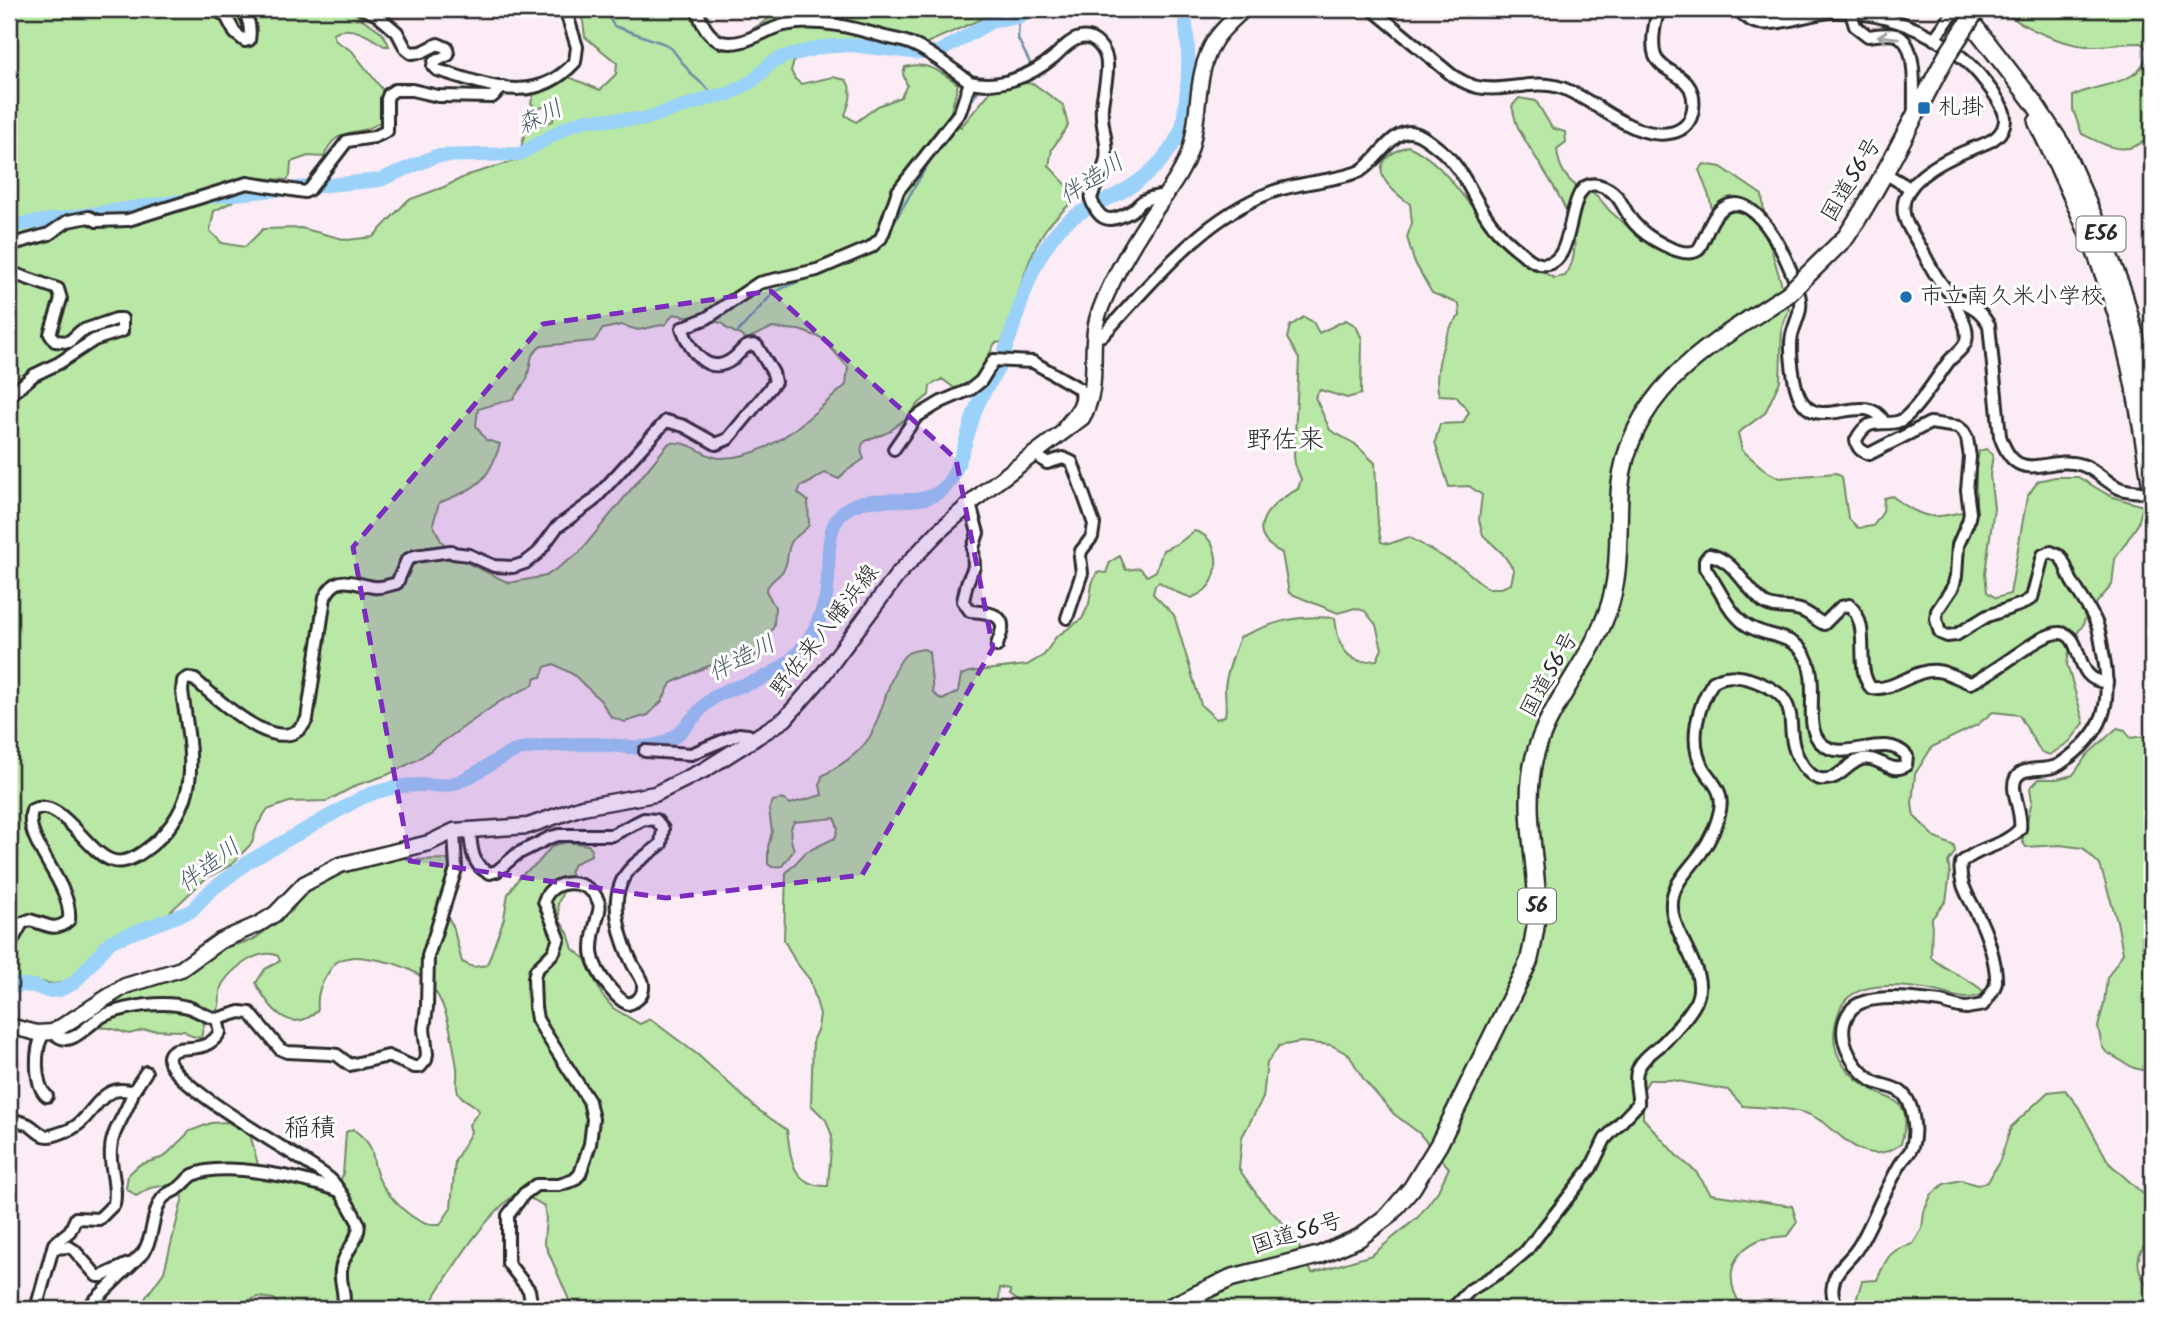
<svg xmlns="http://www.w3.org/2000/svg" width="2161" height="1318" viewBox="0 0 2161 1318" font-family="Kalam,'Klee One',sans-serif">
<rect width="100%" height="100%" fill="#fbecf5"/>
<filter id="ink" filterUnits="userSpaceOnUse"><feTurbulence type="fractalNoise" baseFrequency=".0143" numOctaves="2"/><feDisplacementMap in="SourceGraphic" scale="14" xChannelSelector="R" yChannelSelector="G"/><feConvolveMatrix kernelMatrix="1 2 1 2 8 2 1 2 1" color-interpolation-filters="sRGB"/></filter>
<g filter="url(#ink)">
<g fill="#b9e7a5" stroke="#728968" stroke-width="2" fill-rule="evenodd">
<path d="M9 9H351C363 25 381 23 389 46H384C369 36 351 24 333 33L336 41 352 51 382 89V120C363 139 336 122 324 157L308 156 291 162 290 176 287 180 257 178 232 202 214 211 210 231 222 243 245 247 263 229 301 228 347 240 373 237 408 200 444 187 468 175 518 160 526 128 553 121 554 110 546 106 537 109 531 103 534 94 569 77 600 90 616 74 617 63 585 37 583 21 577 9H692L709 41 721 50 744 48 751 30 783 10 828 13 854 9H1004L922 45 912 55 875 52 859 44 836 41 806 47 794 61 791 71 795 79 801 84 833 77 846 80C854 91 850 102 845 115L856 122 878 106 901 97 907 85 903 74 905 67C926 61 942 72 958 84L949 119 961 127 991 91 1024 83 1034 84 1063 105 1068 126 1052 149 1049 166 1071 190 1072 202C1063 211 1052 220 1045 230 1023 265 1017 305 1002 342L995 343C984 363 981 383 957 390L942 379 930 386 929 395 916 406 909 418C900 421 898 425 890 431 880 439 853 435 864 459L845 472 839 479 825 473C815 477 812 484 801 486L798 493 808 501 809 525C804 532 797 535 792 541 786 550 789 561 784 569 779 578 768 581 766 591L775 607 774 626 760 652 747 661 708 666 671 683 662 701 648 715 625 722 611 717 601 701 574 675 554 664 545 667 541 677 535 678 533 685 499 702 417 760 387 775 357 785 327 801 289 802 267 810 257 826 252 843 231 865 206 878 150 931 121 941 95 957 80 972 66 982 54 984 25 980 9 984ZM673 314 722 323 726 328 747 339 771 328 799 330 822 338 848 367 846 385C810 416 772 459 720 458 702 457 693 440 669 443L579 553 546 576 509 583 463 561 441 541 433 524 439 503C475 488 488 484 500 444L486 440 476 426 478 409 513 399 527 379 532 355 541 346 594 341 603 329 621 325 638 330 666 324Z"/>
<path d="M2001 9H2051L2063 16 2081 9H2152V134C2128 159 2109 147 2082 134L2073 110V96C2099 82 2143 87 2148 50L2141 43C2125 43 2108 46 2091 46 2064 46 2021 27 2001 9Z"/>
<path d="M1519 98 1536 101 1552 128 1565 132 1566 142 1557 149C1558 165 1566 182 1582 189 1585 190 1589 190 1592 192 1599 196 1605 206 1611 212 1640 239 1663 252 1704 251L1714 218 1709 196 1699 170 1704 164 1721 167 1762 195 1766 232 1789 309 1782 328 1780 381 1765 413 1738 433 1742 450 1766 471 1779 478 1836 473 1842 477 1848 518 1858 528 1873 526 1883 512 1884 498 1892 496C1927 523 1934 518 1976 509V469L1979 451 1986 449 1993 455 1990 475 1994 508 1985 573 1987 592 1996 598 2010 594 2027 497 2038 481 2055 477H2078L2110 496 2143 506 2138 524 2115 559 2112 585 2086 615 2083 625 2071 642 2067 664 2084 723 2070 741 2050 755 2041 752 2019 715 1993 712 1977 725 1932 747 1915 774 1912 804 1914 816 1936 838 1954 846 1955 852 1948 862 1950 874 1946 901 1932 918 1931 957C1946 972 1968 977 1983 991L1982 995C1977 996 1972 998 1966 998 1956 998 1945 993 1935 991 1909 986 1855 978 1841 1007 1824 1045 1840 1072 1874 1091 1885 1098 1899 1098 1904 1112 1908 1122 1903 1134 1901 1144 1858 1174 1839 1122 1802 1112 1784 1107 1762 1108 1743 1106L1728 1090 1672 1080H1649L1643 1090V1118L1676 1155 1696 1172 1711 1194 1792 1206 1797 1222 1787 1236C1778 1237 1767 1237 1759 1240 1727 1255 1725 1282 1743 1309H1094C1075 1306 1066 1313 1048 1302L1043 1307 1030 1309 1010 1295V1290L1000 1288 999 1299 986 1305 987 1309H570V1302L544 1242 546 1218 544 1206 534 1200 515 1194C477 1225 453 1269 426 1309H281L274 1299 258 1297 236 1305V1309H142L146 1297 164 1272 183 1197 167 1185 150 1188 136 1196 126 1188 128 1175 139 1165 164 1157 190 1131 211 1123 228 1122 250 1134 262 1180 309 1187 333 1195 343 1175 346 1132 353 1129C382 1151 367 1156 380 1181 389 1197 407 1216 424 1223 428 1225 435 1225 440 1225L451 1208 455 1161 471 1132 469 1125 479 1111C474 1102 459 1100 457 1089 456 1083 458 1075 457 1068 447 1003 440 967 366 958 355 956 338 957 332 967 322 982 316 991 318 1010 291 1037 269 1008 256 983L265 969 280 961 278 956C260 947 233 968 223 983 214 999 229 1007 205 1019L201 1038 192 1036 184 1031 144 1030 129 1034 110 1028 91 1027 87 1020 99 1009 144 984 216 950 253 940 292 911 308 886 329 873 400 857 411 860 446 859 452 867 441 905 453 926 462 962 473 967 487 965 504 918 508 894 521 875 537 864 552 846 567 842 588 845 592 849 591 855 574 864 570 872 574 878 564 889 558 904 560 921 568 933 573 949 585 959 602 995 613 1008 640 1024 650 1019 698 1055 757 1109 787 1130C791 1159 792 1187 828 1186L832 1136 826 1120 811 1105 813 1039 818 1028 820 1014 810 980 795 961 784 940 786 873 806 852 835 838 838 829 835 818 794 822C788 831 791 841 794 850L782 866 772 867 768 864V847L772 832 769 810 773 801C780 799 784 798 790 804L822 795 820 785 822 776C839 766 858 755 869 738 881 721 891 663 908 653 912 651 919 650 924 649L929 652 933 693 942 700 958 692 961 675 969 672 1027 665 1044 655 1056 637 1082 619 1089 604 1092 584 1097 572 1106 573 1110 562 1120 556 1126 570 1140 568 1147 576 1156 571 1163 550 1179 543 1194 531C1218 535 1223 571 1207 588 1204 592 1197 595 1192 598L1176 592 1159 582 1155 585 1153 594 1174 615 1201 705 1216 719 1225 716C1227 705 1225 698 1225 687 1227 670 1234 653 1240 637 1276 621 1296 615 1335 618 1337 635 1340 656 1360 661 1364 662 1372 660 1377 660L1382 649 1376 625 1365 611 1355 608 1338 613 1289 593 1282 553C1240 533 1270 503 1298 489L1301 479 1295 465 1294 455 1299 359 1287 338 1290 326 1304 317 1313 322 1319 333 1346 320 1356 326 1362 339 1361 394 1347 398 1320 390 1315 397 1330 430 1355 444 1375 463 1378 524 1381 542 1389 544 1409 537 1464 569 1487 588H1501L1511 584 1514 570 1502 553 1483 535 1479 520 1482 495 1469 486 1449 487 1435 442 1440 424 1463 423 1469 412 1456 396 1439 395C1433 376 1444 328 1460 316L1459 304 1432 293 1414 261 1407 237 1412 223 1410 204C1382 184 1364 162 1408 146 1442 161 1458 192 1482 219 1503 242 1526 264 1554 278L1565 276C1598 231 1536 166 1518 127 1515 121 1514 113 1512 106ZM1301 1042 1331 1045 1349 1055 1364 1080 1394 1114 1419 1133 1449 1168 1438 1191 1418 1217 1372 1255 1312 1273 1293 1234 1260 1199 1239 1169 1242 1137 1263 1098 1267 1063 1279 1046Z"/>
<polygon points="2117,728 2125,730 2131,738 2152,735 2152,885 2142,915 2142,944 2152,989 2152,1072 2134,1068 2106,1052 2102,1046 2098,1027 2104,1003 2107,978 2123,953 2117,921 2100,865 2083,848 2060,845 2026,847 2022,841 2032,801 2030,788 2039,779 2057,779 2073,775 2087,755"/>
<path d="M2065 1090 2078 1106 2109 1163 2152 1202V1239C2131 1253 2137 1275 2152 1290V1309H1839L1855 1304 1862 1281 1877 1280C1887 1258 1888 1250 1913 1244L1922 1229 1924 1212 1931 1195 1944 1184 1961 1180 1977 1185 1988 1182 2000 1160 2011 1127 2048 1092Z"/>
</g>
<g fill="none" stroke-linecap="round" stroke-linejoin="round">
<g stroke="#6e8fa7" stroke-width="2.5">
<polyline points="604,9 614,26 665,44 672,49 692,75 716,96"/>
<polyline points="998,78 1031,65 1018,39 1019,17"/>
<polyline points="966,110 981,86"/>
<polyline points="889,231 933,155"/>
<polyline points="737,333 774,292 809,277"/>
</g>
<g stroke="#9ad2f9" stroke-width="14">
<polyline points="205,197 380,180 436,156 520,154 569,126 586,120 644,119 716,96 729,94 754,80 771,63 783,57 822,47 851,45 921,53 939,52 994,20 1019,17 1027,9"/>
<polyline points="9,226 181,201"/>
<path d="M9 987 21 985 34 986 47 991 60 990 74 983 111 941 191 911 209 892 248 862 361 798C379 790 399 785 419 785 429 785 442 787 452 784 477 777 496 756 522 749 542 745 573 744 594 744 621 744 646 754 671 739 688 729 697 709 713 698 728 687 745 686 761 679 795 664 816 637 825 601 832 577 823 538 838 518 860 485 914 513 942 490 960 475 968 428 977 406 983 391 993 379 999 366 1015 329 1022 290 1041 255 1046 247 1053 235 1060 228 1075 213 1096 204 1116 195 1143 181 1167 160 1180 132 1184 124 1184 115 1185 106 1190 70 1189 45 1184 9"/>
</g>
<defs>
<g id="minor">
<path d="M215 9 226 16 235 33 245 41 249 40C251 29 249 17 241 9"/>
<path d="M363 9 377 15 397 32 406 49 411 53 422 52 438 44 447 48 448 55 434 62 433 66 437 70C487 84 533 108 575 62L577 47 565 9"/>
<path d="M698 9C699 21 710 39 722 42 744 47 763 30 784 25 818 18 852 27 885 37 895 39 907 41 916 46 935 55 953 70 970 82 1000 89 1031 76 1054 57 1061 50 1070 40 1080 38 1095 35 1107 51 1107 64 1108 78 1103 93 1102 107 1100 125 1109 141 1106 159 1104 173 1094 185 1091 199 1099 221 1109 224 1130 212 1135 210 1138 204 1143 201 1150 197 1158 196 1165 195"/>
<path d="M1372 9 1453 76C1460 80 1468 85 1477 87 1505 93 1534 78 1562 88 1589 98 1611 119 1638 129 1660 137 1689 137 1693 109 1694 102 1693 94 1690 88 1682 73 1661 71 1655 56 1651 43 1654 21 1660 9"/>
<path d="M1737 9C1742 13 1748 20 1754 22 1775 28 1809 13 1832 12 1888 10 1953 38 1986 83 1994 94 2009 111 2004 125 2000 140 1984 144 1971 149 1946 159 1898 181 1904 214 1905 224 1913 234 1918 243 1928 260 1937 283 1953 296 1970 308 1976 304 1989 325L2000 436C2018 490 2047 453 2082 465 2095 469 2106 482 2119 488 2125 491 2134 491 2140 492"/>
<path d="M1851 13 1855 26 1868 36C1876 35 1888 33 1896 35 1919 43 1913 94 1914 114"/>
<polyline points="1934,39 1956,9"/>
<polyline points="1886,174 1910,188"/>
<polyline points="9,245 49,234 68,221 89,217 97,221 128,220 247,183 305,192 310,189 347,141 374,137 387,131 387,99 389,94 395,90 412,90 438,96 492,97 503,87"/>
<polyline points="9,272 58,289 61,299 50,334 55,341 69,342 81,331 116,319 122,319 122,331 94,340 59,363 34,375 9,396"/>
<path d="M1094 337 1103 335C1152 282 1202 218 1272 192 1299 182 1337 181 1360 171 1366 168 1371 162 1376 157 1404 125 1410 124 1444 153 1466 173 1474 201 1491 223 1500 235 1510 244 1522 253 1527 258 1532 262 1540 264 1583 271 1559 167 1604 187 1621 194 1623 210 1634 223 1645 236 1682 260 1698 250 1707 237 1709 219 1722 209 1757 182 1796 275 1800 299 1802 312 1795 322 1792 335 1789 348 1793 385 1800 398 1818 435 1866 388 1884 422"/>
<path d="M894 449 916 417 941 402 971 389 981 381 994 360 1033 362 1080 389C1086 403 1073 415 1064 426"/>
<polyline points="1035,454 1047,463 1063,458 1072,462 1094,524 1092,537 1081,551 1080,557 1082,573 1067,618"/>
<path d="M970 504 978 533 973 548 974 567 967 583 963 601 970 611C981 612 1004 612 1002 629 1001 635 998 640 997 646"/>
<polyline points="645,751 691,754 739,734 748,735 755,740"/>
<path d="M470 831C471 847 472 867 490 873L497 871 517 854 551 837 559 835H612L644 819 656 820 663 829 661 844C646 857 626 866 620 886 611 910 622 943 633 965 636 971 642 977 643 984 644 996 638 1001 628 1004 619 1000 614 993 608 986 589 962 589 948 597 919 598 914 601 908 599 903 591 878 552 876 544 901L559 938 554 952 536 970 534 978 535 1007 537 1019 544 1031 589 1101 593 1119 590 1144 580 1174 574 1180 559 1185H536L524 1194 508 1215V1263L529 1290 532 1309"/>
<path d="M9 947 22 923 30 920C46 924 55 933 69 920 73 883 22 842 32 810 62 795 87 855 114 861 128 864 142 853 152 845 205 800 190 751 182 691L183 681 188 678 195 680C217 698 284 765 307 719L325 597C338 572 352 584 374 587 382 588 390 585 397 583L407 560 415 556 451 551 453 553 469 555 494 566 513 567 525 563 538 553 557 527 593 501 666 421 684 426 716 444 728 439 775 382 773 373 757 346C745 343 742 351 734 358 708 379 690 350 682 328L707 318 759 283 817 270 871 247 881 238 884 231 898 191 960 112 970 82"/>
<path d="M217 1019 220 1032C205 1057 178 1042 170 1054 154 1079 313 1162 330 1179 340 1188 352 1211 359 1224 359 1240 346 1250 342 1265 337 1280 348 1294 342 1309"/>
<path d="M53 1032C72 1053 88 1020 107 1014 130 1006 163 1000 187 1007 198 1010 206 1017 217 1019L240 1012 250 1013 280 1049 287 1052 330 1054 337 1055 350 1065 388 1056 414 1067H420L426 1060 427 1054 424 1029 427 1007 428 956 456 869 454 831"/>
<path d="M44 1034C34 1046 34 1086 47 1096"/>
<polyline points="133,1092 146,1072"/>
<path d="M9 1118C15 1121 23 1122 29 1125 36 1129 40 1136 48 1136 53 1136 58 1134 63 1132 95 1124 96 1080 133 1092 128 1112 112 1129 111 1149 109 1168 118 1184 114 1204L99 1219 76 1218 70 1231 54 1244 36 1309"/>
<polyline points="53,1248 69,1247 74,1250 97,1276 102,1276 128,1264"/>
<path d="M86 1309 143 1253C154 1237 151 1218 160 1202 164 1194 170 1193 177 1189 183 1186 187 1179 193 1175 223 1160 306 1179 337 1190"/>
<path d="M1452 1309 1470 1290 1505 1269 1526 1251 1591 1168 1605 1139 1638 1104C1639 1093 1634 1082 1637 1072 1640 1059 1656 1050 1665 1041 1675 1030 1692 1013 1697 999 1708 971 1674 937 1672 908 1670 885 1689 870 1701 853 1710 840 1717 826 1720 810 1724 791 1712 782 1703 768 1688 741 1698 705 1713 682 1725 674 1736 676 1749 679 1761 683 1778 690 1785 701 1797 721 1784 740 1804 767 1808 772 1814 778 1820 779 1840 782 1846 763 1862 759 1879 755 1891 776 1906 765L1907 756C1884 730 1844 765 1821 743 1801 725 1823 679 1802 651 1788 633 1762 637 1745 624 1727 610 1718 586 1705 568V560L1709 555C1733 558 1745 588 1763 602 1773 610 1788 606 1800 610 1810 613 1815 620 1824 624L1841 607 1849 605C1873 626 1853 665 1871 688 1896 691 1915 668 1937 671 1948 672 1959 679 1970 683 1995 675 2039 632 2060 633 2085 634 2072 682 2107 682"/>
<path d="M1840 1309C1834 1302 1831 1294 1833 1285 1835 1269 1848 1262 1856 1250 1867 1235 1876 1210 1885 1193 1891 1182 1896 1170 1903 1160 1906 1156 1910 1153 1912 1147 1917 1132 1914 1102 1901 1092 1892 1085 1879 1086 1871 1080 1851 1066 1833 1034 1850 1011 1864 991 1918 999 1941 1002 1949 1004 1959 1008 1967 1008 1972 1007 1978 1006 1983 1005 1988 998 1995 990 1996 982 1997 963 1986 930 1977 914 1969 897 1958 883 1961 863 1978 847 2003 847 2020 829 2023 811 2009 790 2016 778 2024 764 2047 773 2060 764 2105 733 2113 705 2103 653 2101 643 2100 631 2096 622 2089 607 2079 594 2071 580 2067 571 2065 563 2060 556L2051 552 2043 555 2032 598 2022 604 1987 616 1956 635 1947 636 1940 633 1936 619 1937 611 1953 587 1956 576 1958 545 1968 522 1970 513 1967 490 1970 457 1967 438 1963 431 1958 427 1930 423 1869 454C1861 451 1857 448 1856 440 1868 417 1877 426 1897 422 1912 419 1938 375 1949 361 1954 355 1964 349 1966 341 1970 325 1956 311 1953 296"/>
</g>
<path id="major" d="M9 1026 37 1033 53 1032 125 986 181 969 220 941 259 924 275 914 304 884 340 865 429 843 454 831 528 826 582 807 655 794 706 769 785 719 819 680 899 573 938 532 986 490 1082 418C1102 385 1087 348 1099 313 1111 280 1130 248 1149 219 1164 196 1182 176 1190 150 1201 114 1194 73 1215 40 1222 29 1234 19 1244 9"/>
<g id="highway">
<polyline points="1961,9 2034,103 2063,147 2097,225 2123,292 2145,373 2152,411"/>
<path d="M2037 122C2064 178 2092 236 2111 296 2132 359 2142 425 2152 491"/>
<path d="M1846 237C1884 180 1913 117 1946 57"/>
<path d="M1166 1309 1231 1278 1320 1255 1359 1238 1389 1215 1412 1188 1439 1144 1529 961C1534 940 1538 920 1537 898 1535 857 1526 817 1531 776 1537 716 1587 669 1607 613 1622 574 1617 528 1620 487 1630 388 1713 343 1788 294"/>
</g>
</defs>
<use href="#minor" stroke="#2b2b2b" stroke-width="16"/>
<use href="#major" stroke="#2b2b2b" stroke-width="19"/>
<use href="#highway" stroke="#2b2b2b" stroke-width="21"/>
<use href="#minor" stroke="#fff" stroke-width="10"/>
<use href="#major" stroke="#fff" stroke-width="14"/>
<use href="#highway" stroke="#fff" stroke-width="16"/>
<defs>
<g id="highway-bridge">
<polyline points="1946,57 1977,9"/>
<polyline points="1788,294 1846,237"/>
</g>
</defs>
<use href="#highway-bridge" stroke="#2b2b2b" stroke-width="21" stroke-linecap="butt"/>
<use href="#highway-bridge" stroke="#fff" stroke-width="16"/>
</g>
<defs><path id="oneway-shaft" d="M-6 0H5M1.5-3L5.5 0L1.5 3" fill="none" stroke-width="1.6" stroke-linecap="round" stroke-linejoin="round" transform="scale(1.75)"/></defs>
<use stroke="#a0a0a0" href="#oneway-shaft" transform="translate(1888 37) rotate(-174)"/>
</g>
<path fill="#7b2cbf" fill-opacity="0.2" stroke="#7b2cbf" stroke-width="5" stroke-dasharray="14 9" stroke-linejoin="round" d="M771 291 956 459 993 648 862 875 666 898 410 861 353 547 543 324Z"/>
<g fill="#1f6fb2" stroke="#fff" stroke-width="2.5">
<rect x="1917" y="101" width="14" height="14" rx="3.5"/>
<circle cx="1906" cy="297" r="7"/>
</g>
<g text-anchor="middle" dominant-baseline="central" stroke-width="6" stroke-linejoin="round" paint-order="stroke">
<g fill="#fff" stroke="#6b6b6b" stroke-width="2">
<rect x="2076.5" y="216.5" width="49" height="35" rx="5"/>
<rect x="1518" y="888.5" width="38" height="35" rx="5"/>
</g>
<g font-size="21" font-weight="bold" fill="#2b2b2b">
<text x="2101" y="234">E56</text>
<text x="1537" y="906">56</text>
</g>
<g font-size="23" fill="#2b2b2b" stroke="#fff" text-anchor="start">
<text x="1938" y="108">札掛</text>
<text x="1920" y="297">市立南久米小学校</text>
</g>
<g font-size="23" fill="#2b2b2b" stroke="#fff">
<text transform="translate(1852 180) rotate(-59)">国道56号</text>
<text transform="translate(825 631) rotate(-52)">野佐来八幡浜線</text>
<text transform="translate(1550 675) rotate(-61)">国道56号</text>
<text transform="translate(1297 1234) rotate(-17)">国道56号</text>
</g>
<g font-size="24" font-style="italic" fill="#4c5d69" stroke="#fff">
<text transform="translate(540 118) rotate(-26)">森川</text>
<text transform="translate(1092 180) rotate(-33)">伴造川</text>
<text transform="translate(742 659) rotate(-27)">伴造川</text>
<text transform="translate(209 866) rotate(-37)">伴造川</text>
</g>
<g font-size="26" fill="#2b2b2b" stroke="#fff">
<text x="1285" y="441">野佐来</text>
<text x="310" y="1129">稲積</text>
</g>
</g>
<rect width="2161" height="1318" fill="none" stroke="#fff" stroke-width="35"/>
<rect x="18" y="18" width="2126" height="1283" fill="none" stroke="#2b2b2b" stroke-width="2.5" filter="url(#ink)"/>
</svg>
